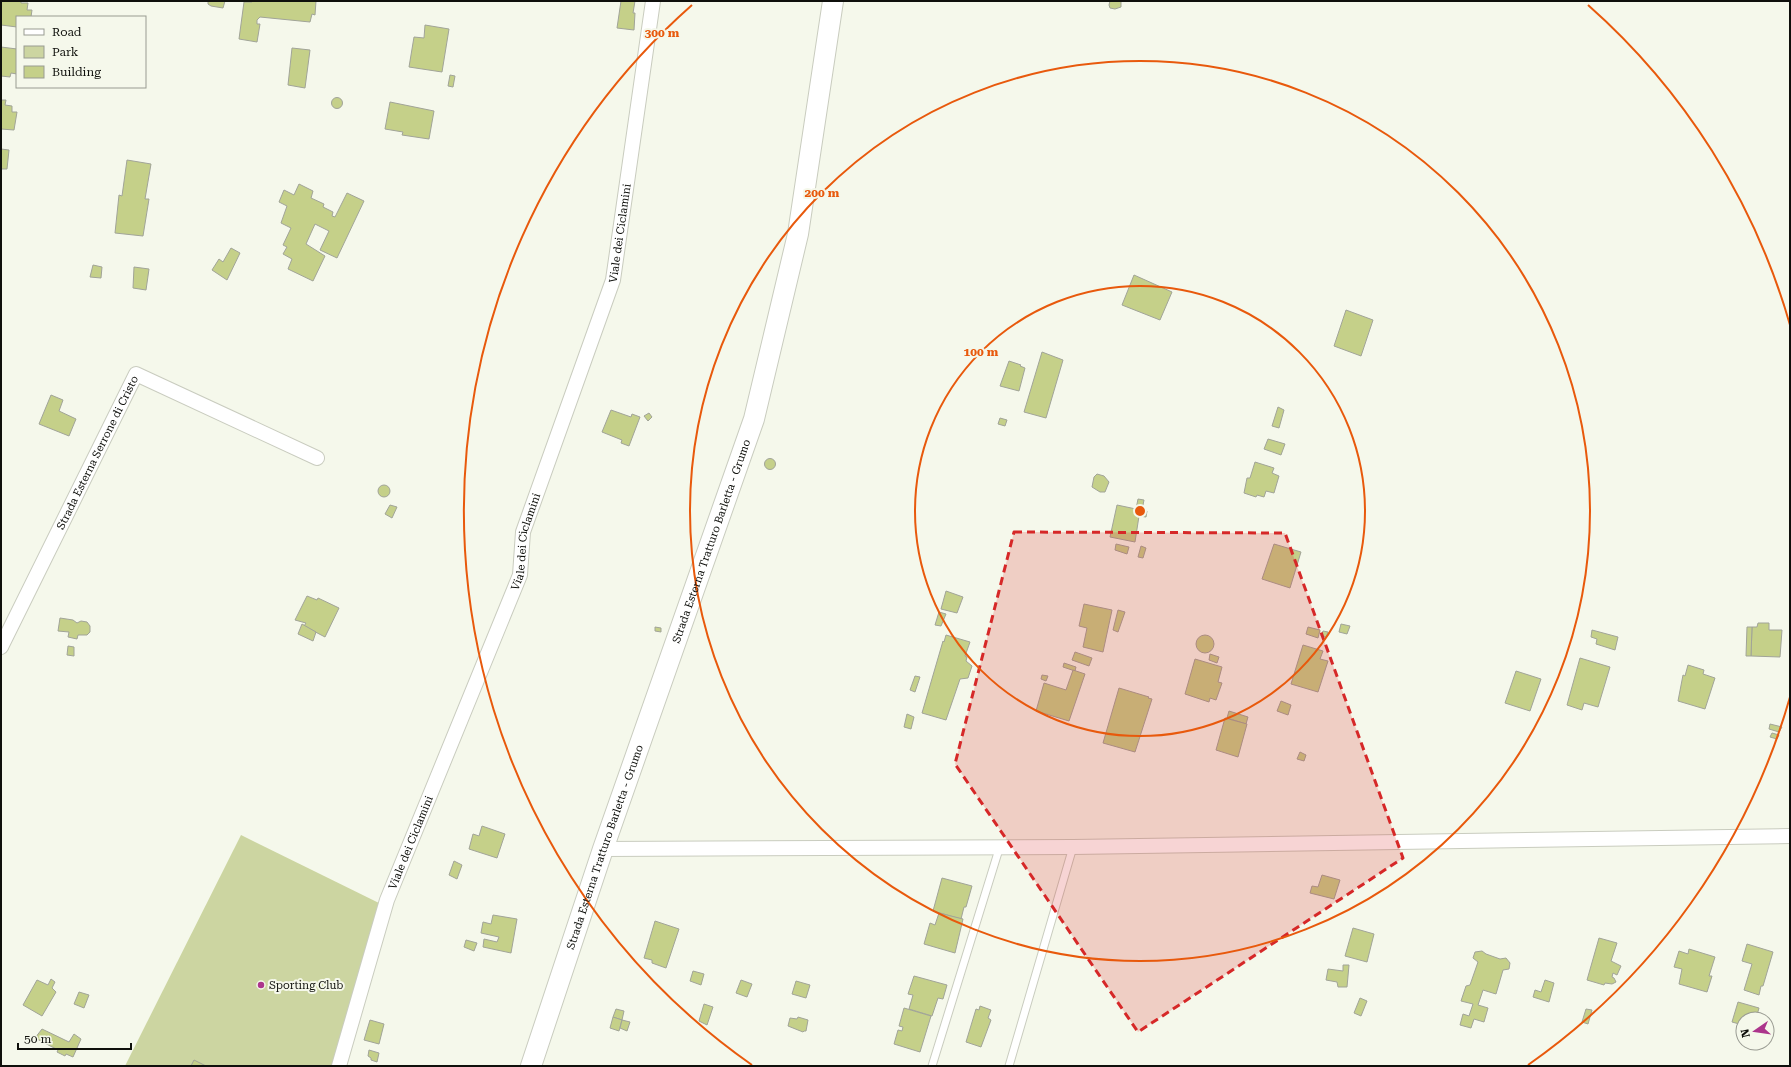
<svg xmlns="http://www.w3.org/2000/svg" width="1791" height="1067" viewBox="0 0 1791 1067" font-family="'Roboto Serif',serif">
<rect width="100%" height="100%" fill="#f5f8eb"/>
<polygon fill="#ccd5a1" points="241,835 381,904 333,1066 125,1066"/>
<g fill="#c5d089" stroke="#a1a498">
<polygon points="1,1 21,1 21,3 28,3 27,10 32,10 31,17 17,17 17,27 1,25"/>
<polygon points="208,1 225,1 223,8 211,6 208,4"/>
<polygon points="252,1 316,1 315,15 312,14 310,22 260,17 257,20 257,24 260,24 257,42 239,39 244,2 252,2"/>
<polygon points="621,1 635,1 633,13 635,13 634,30 617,28"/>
<polygon points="1110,1 1121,1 1121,7 1115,9 1110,8 1109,5"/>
<polygon points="425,25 449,29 442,72 409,67 414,37 424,38"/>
<polygon points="1,47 17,49 17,74 11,73 10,77 1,76"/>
<polygon points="292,48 310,50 305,88 288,85"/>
<polygon points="450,75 455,76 453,87 448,86"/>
<circle cx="337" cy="103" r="5.5"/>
<polygon points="1,100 6,100 5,105 12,106 12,112 17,112 14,130 1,129"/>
<polygon points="390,102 434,111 429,139 402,135 403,132 385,129"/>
<polygon points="1,149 9,150 7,169 1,169"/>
<polygon points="127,160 151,164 145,199 149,199 143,236 115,233 119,195 122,196"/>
<polygon points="299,184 313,191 311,198 324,204 323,207 333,212 332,216 335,217 347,193 364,201 337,258 320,250 329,231 315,224 306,244 325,256 313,281 288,269 292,259 283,254 287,247 283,245 291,228 281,223 287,206 279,202 284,190 294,195"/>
<polygon points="231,248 240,253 227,280 212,270 219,259 223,262"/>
<polygon points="93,265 102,267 101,278 90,277"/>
<polygon points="134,267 149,269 146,290 133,288"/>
<polygon points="1134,275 1172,292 1160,320 1122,305"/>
<polygon points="1346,310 1373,320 1361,356 1334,346"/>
<polygon points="1042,352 1063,360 1046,418 1024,412"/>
<polygon points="1009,361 1021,365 1020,366 1025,368 1019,391 1000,386"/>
<polygon points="51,395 63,400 59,411 76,419 69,436 39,424"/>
<polygon points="1278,407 1284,410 1279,428 1272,426"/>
<polygon points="611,410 631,417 632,414 640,417 629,446 621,443 622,440 602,432"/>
<polygon points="649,413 652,417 648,421 644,416"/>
<polygon points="1000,418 1007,420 1005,426 998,424"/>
<polygon points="1268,439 1285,444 1281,455 1264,449"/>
<circle cx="770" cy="464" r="5.5"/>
<polygon points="1255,462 1274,468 1272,473 1279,476 1274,493 1266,491 1264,497 1257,495 1256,497 1244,493 1247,478 1250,478"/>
<polygon points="1097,474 1104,476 1109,482 1105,492 1100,492 1092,487 1094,477"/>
<circle cx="384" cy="491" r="6"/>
<polygon points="1138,499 1144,500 1142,510 1147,511 1146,517 1139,516 1135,542 1110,537 1117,505 1136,509"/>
<polygon points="390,505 397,507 392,518 385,514"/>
<polygon points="1116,544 1129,547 1127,554 1115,550"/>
<polygon points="1274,544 1301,552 1290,588 1262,579"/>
<polygon points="1141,546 1146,548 1143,558 1138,557"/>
<polygon points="946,591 963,597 957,613 941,609"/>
<polygon points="307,596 317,600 318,598 339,608 325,637 304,626 306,623 295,620"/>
<polygon points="1084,604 1112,610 1103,652 1083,647 1087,628 1079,626"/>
<polygon points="1118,610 1125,612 1118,632 1113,630"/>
<polygon points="939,612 946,614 941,626 935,625"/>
<polygon points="60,618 73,620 77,623 81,621 87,622 90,626 90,632 87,635 78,635 77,639 68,637 69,632 58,631"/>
<polygon points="1758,623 1769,623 1769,630 1782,630 1780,657 1751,656 1752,627 1757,627"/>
<polygon points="302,624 316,632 313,641 298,634"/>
<polygon points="1341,624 1350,626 1347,634 1339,632"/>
<polygon points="655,627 661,628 661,632 655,631"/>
<polygon points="1308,627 1320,630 1318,638 1306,634"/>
<polygon points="1747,627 1752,627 1751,656 1746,656"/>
<polygon points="1592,630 1618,637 1615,650 1596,644 1597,639 1591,637"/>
<polygon points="1323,631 1328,632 1326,637 1321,636"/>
<circle cx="1205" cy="644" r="9"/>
<polygon points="946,635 970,642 965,656 967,657 966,661 972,666 968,678 960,679 946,720 922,713 943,641 944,642"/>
<polygon points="1303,645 1323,651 1320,659 1328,661 1318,692 1291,684"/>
<polygon points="68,646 74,647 74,656 67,655"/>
<polygon points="1075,652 1092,658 1089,666 1072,660"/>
<polygon points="1210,654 1219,657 1217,663 1209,660"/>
<polygon points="1580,658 1610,667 1598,707 1584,703 1582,710 1567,705"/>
<polygon points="1195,659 1222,667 1218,682 1222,683 1216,700 1210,698 1209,702 1185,694"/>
<polygon points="1064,663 1076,667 1075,671 1063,667"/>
<polygon points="1688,665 1704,670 1703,674 1715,678 1705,709 1678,701 1683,675 1685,676"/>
<polygon points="1073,670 1085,674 1069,721 1036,711 1044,683 1066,690"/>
<polygon points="1516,671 1541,679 1530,711 1505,703"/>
<polygon points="1042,675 1048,676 1046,681 1041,679"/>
<polygon points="915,676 920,677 915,692 910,690"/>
<polygon points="1119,688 1149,697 1148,698 1152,699 1135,752 1103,743"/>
<polygon points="1281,701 1291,705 1288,715 1277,711"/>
<polygon points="1229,711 1248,717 1246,724 1227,718"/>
<polygon points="907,714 914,717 911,729 904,727"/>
<polygon points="1225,718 1247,724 1238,757 1216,750"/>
<polygon points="1770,724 1782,727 1779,732 1769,729"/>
<polygon points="1772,733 1779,735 1777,739 1770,737"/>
<polygon points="1300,752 1306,755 1304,761 1297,759"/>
<polygon points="482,826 505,834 497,858 469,849 473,834 479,836"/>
<polygon points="454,861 462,865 457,879 449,875"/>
<polygon points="1322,875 1340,880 1334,899 1310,893 1312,886 1318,887"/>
<polygon points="942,878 972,886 966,907 964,907 961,919 933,911"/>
<polygon points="939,913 963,919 955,953 924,944 930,923 935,925"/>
<polygon points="493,915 517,919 511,953 483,947 484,939 497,942 499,937 481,933 483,922 491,924"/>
<polygon points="655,921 679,929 666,968 652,963 652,960 644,958"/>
<polygon points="1353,928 1374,934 1367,962 1345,956"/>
<polygon points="1599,938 1617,943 1611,961 1621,966 1617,975 1613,973 1612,977 1614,978 1616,982 1612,984 1605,983 1604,985 1587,980"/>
<polygon points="466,940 477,943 474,951 464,947"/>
<polygon points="1747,944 1773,952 1763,986 1761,986 1759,995 1744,990 1752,964 1742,961"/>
<polygon points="1689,949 1715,957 1709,976 1712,976 1707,992 1679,984 1682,969 1674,967 1679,951 1688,954"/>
<polygon points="1482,951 1486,954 1500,959 1506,958 1510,963 1509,969 1503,970 1496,994 1483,990 1478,1005 1488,1008 1484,1022 1474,1019 1471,1028 1460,1025 1463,1014 1469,1016 1473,1004 1461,1001 1466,986 1470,985 1478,962 1473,958 1475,952"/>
<polygon points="1343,965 1349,965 1347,987 1338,987 1337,982 1326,980 1328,969 1343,971"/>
<polygon points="693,971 704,974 701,985 690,981"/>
<polygon points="914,976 947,985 943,999 938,998 932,1016 909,1009 913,995 908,994"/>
<polygon points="51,979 55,982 52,988 56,992 42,1016 23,1005 37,980 48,985"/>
<polygon points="741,980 752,984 747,997 736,993"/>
<polygon points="1545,980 1554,983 1549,1002 1533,997 1535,990 1541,992"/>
<polygon points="796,981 810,985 806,998 792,994"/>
<polygon points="79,992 89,995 84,1008 74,1004"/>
<polygon points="1360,998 1367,1001 1361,1016 1354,1013"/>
<polygon points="1738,1002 1759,1008 1756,1019 1745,1016 1743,1019 1743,1025 1732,1022"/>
<polygon points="704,1004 713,1007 707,1025 699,1021"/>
<polygon points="980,1006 991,1010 988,1018 991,1020 981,1047 966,1042 976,1009 979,1010"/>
<polygon points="904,1008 931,1016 920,1052 894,1044 898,1030 902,1031 903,1027 899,1026"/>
<polygon points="616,1009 624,1011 622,1020 613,1017"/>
<polygon points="1586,1009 1592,1010 1588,1024 1582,1022"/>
<polygon points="613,1017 622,1020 619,1031 610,1028"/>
<polygon points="798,1017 808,1020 806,1031 804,1031 803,1032 788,1026 790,1018 797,1019"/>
<polygon points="370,1020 384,1024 379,1044 364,1040"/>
<polygon points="622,1020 630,1022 627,1031 620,1028"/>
<polygon points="42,1029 69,1042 74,1034 81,1039 73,1057 66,1054 65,1056 57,1052 58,1050 35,1038"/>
<polygon points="369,1050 379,1053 377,1062 371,1060 371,1058 368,1056"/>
<polygon points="194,1060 206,1066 191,1066"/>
</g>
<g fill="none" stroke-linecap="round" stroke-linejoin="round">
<defs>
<g id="lane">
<polyline points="932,1066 1000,846"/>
<polyline points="1009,1066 1073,847"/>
</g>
<g id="street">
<path id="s1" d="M1 647 136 374 317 458"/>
<polyline points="603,849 1073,847 1790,836"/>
<path id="s2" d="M339 1066 387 900 520 575 523 532 613 280 653 1"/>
</g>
<g id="secondary">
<path id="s3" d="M531 1066 603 849 754 419 798 234 833 1"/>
</g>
</defs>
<use href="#lane" stroke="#c9ccbf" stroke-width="9"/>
<use href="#street" stroke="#c9ccbf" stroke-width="16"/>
<use href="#secondary" stroke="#c9ccbf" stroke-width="22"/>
<use href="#lane" stroke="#fff" stroke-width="7"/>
<use href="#street" stroke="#fff" stroke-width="14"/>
<use href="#secondary" stroke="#fff" stroke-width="20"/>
</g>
<path fill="#d62828" fill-opacity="0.2" stroke="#d62828" stroke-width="3" stroke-dasharray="8 5" stroke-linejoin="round" d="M1014 532 1285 533 1403 858 1138 1032 955 764Z"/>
<g fill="none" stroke="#e8590c" stroke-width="2">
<circle cx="1140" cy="511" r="225"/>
<circle cx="1140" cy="511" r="450"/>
<path d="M1790 697A676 676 0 0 1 1528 1065M752 1065A676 676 0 0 1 692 5M1588 5A676 676 0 0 1 1790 325"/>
</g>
<circle fill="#ac358c" stroke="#f5f8eb" stroke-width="1.5" cx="261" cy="985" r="4"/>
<g text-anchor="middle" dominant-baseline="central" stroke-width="4" stroke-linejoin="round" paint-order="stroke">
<g font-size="11" fill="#0f100c" stroke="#f5f8eb">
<text stroke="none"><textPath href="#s2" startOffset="882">Viale dei Ciclamini</textPath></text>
<text stroke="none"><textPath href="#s1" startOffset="217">Strada Esterna Serrone di Cristo</textPath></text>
<text stroke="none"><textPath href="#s2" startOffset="558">Viale dei Ciclamini</textPath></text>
<text stroke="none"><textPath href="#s3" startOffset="555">Strada Esterna Tratturo Barletta - Grumo</textPath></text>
<text stroke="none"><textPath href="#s2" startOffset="235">Viale dei Ciclamini</textPath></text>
<text stroke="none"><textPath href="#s3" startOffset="231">Strada Esterna Tratturo Barletta - Grumo</textPath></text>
</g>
<g font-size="11" fill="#0f100c" stroke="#f5f8eb" text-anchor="start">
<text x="269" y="985">Sporting Club</text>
</g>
</g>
<circle cx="1140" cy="511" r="6" fill="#e8590c" stroke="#f5f8eb" stroke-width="2"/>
<g font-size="12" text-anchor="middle" font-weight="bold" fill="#e8590c" stroke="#f5f8eb" stroke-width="4" stroke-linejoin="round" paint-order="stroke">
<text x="662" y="37">300 m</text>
<text x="822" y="197">200 m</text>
<text x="981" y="356">100 m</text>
</g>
<rect width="1791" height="1067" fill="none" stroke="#0f100c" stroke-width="4"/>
<rect x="16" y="16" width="130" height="72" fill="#f5f8eb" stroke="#999b92"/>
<rect x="24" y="29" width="20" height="6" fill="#ffffff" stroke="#999b92"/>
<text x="52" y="36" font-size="12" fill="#0f100c">Road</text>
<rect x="24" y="46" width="20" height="12" fill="#ccd5a1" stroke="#999b92"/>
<text x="52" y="56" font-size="12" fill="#0f100c">Park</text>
<rect x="24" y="66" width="20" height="12" fill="#c5d089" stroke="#999b92"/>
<text x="52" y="76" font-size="12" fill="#0f100c">Building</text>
<g transform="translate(1755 1031) rotate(257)"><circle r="19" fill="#f5f8eb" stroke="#999b92"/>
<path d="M0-3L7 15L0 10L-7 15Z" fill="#ac358c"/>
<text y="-6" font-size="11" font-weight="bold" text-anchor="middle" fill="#0f100c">N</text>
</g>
<path d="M18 1043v6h113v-6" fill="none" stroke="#0f100c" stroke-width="2"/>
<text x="24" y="1043" font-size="12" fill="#0f100c" stroke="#f5f8eb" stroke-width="3" paint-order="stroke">50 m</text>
</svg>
